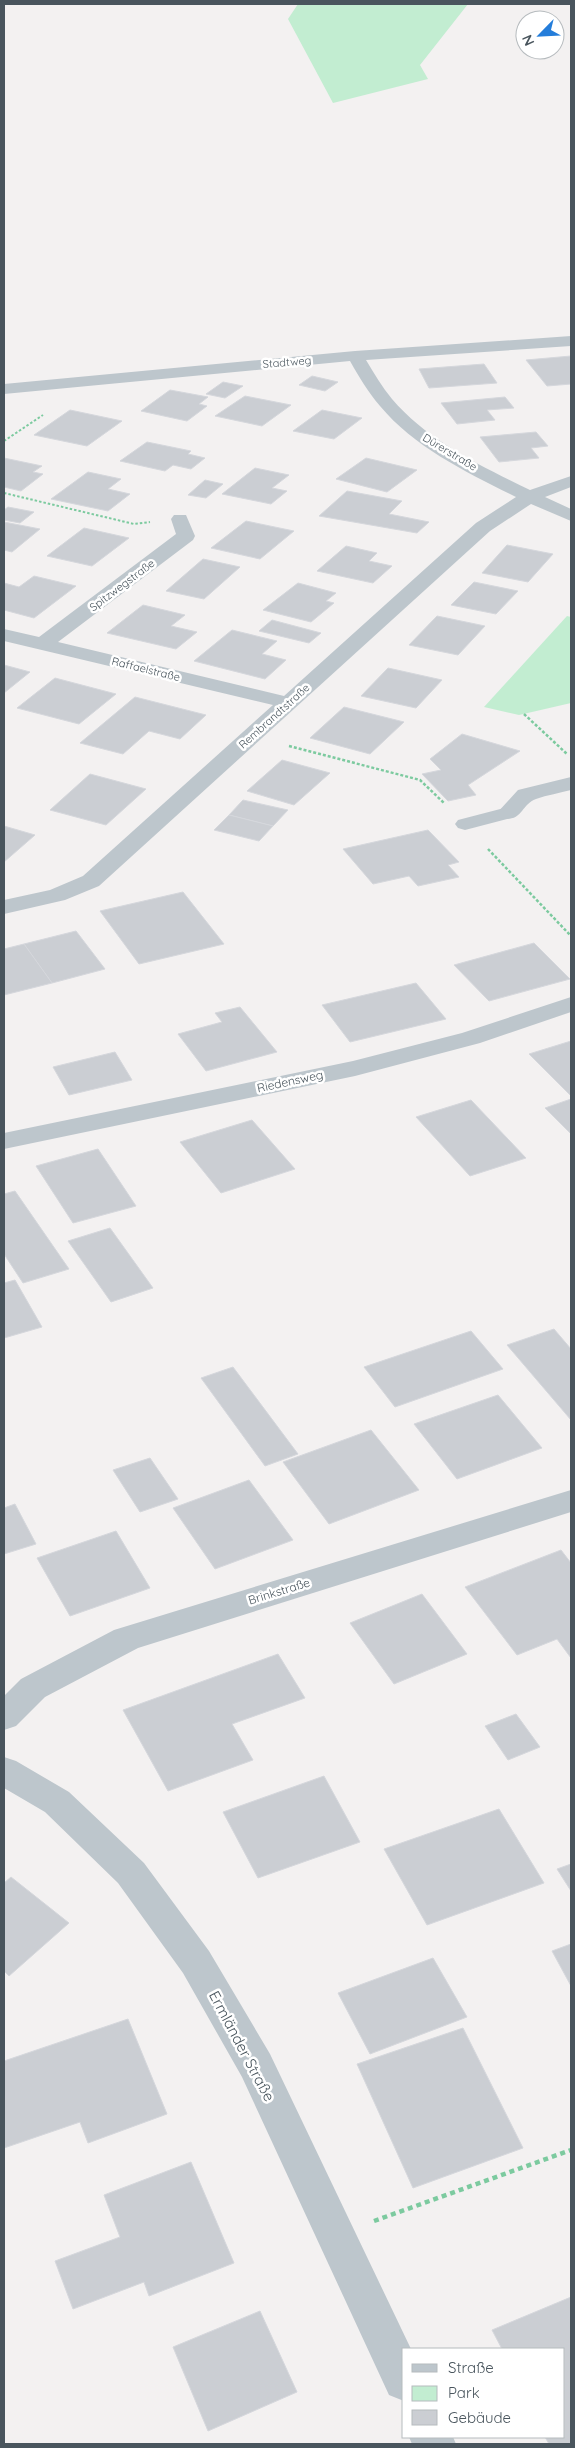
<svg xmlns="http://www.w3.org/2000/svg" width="575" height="2448" viewBox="0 0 575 2448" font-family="Quicksand,sans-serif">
<rect width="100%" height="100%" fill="#f3f1f1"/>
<g fill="#c2edd1">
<polygon points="298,4 468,4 420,65 428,79 333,103 288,19"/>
<polygon points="567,616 571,617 571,703 519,715 484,707"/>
</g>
<g fill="#cbced3" stroke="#d5d7dc">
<polygon points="571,356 571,384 547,386 526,360"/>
<polygon points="484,364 497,383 429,388 419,369"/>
<polygon points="312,376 338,382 325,391 299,385"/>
<polygon points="223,382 243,386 225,398 206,394"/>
<polygon points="170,390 208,397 199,404 207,406 187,421 141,411"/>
<polygon points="245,396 291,405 262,426 215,416"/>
<polygon points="505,397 514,408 487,410 495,420 457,424 441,403"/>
<polygon points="70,410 122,421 87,446 34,435"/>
<polygon points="322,410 362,418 334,439 293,431"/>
<polygon points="536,432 548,446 531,448 539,458 499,462 480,437"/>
<polygon points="147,442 191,451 188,454 205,458 191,469 173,465 165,471 120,461"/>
<polygon points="4,458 42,466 33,472 43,474 21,491 4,487"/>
<polygon points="366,458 417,470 387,492 336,479"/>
<polygon points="255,468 289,475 272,488 287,491 271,504 222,494"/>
<polygon points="88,472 121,479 108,489 130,494 108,511 51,499"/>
<polygon points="205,480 223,484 206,498 188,495"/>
<polygon points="347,491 402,501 389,514 429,522 417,533 319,516"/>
<polygon points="8,507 34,512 20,523 4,520 4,510"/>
<polygon points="246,521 294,531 260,559 211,548"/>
<polygon points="4,522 40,529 12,552 4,550"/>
<polygon points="84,528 129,538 92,566 47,556"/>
<polygon points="507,545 553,554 528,582 482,573"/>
<polygon points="346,546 377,553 369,561 392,566 373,583 317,571"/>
<polygon points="203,559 240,567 204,599 166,591"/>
<polygon points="34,576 76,586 34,618 4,610 4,583 19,587"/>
<polygon points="474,582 518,591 496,614 451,605"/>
<polygon points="298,583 336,593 326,601 334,603 311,622 263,610"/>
<polygon points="143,605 185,615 171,626 197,632 176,649 107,633"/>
<polygon points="437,616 485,626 458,655 409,645"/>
<polygon points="272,620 321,633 309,643 259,631"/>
<polygon points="232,630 277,641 262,654 286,660 265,679 194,661"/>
<polygon points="4,665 30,672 4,693"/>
<polygon points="388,668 442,680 416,708 361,696"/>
<polygon points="55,678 116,694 79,724 17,708"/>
<polygon points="135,697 206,715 180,739 149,731 123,754 80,743"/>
<polygon points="344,707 404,722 370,754 310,738"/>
<polygon points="462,734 520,751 468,785 476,795 448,801 422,774 441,770 430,759"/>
<polygon points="282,760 330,773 294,805 247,791"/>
<polygon points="90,774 146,789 106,825 50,810"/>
<polygon points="243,800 288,810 273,826 229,815"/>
<polygon points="229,815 273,826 259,841 214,830"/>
<polygon points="4,826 35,835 4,862"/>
<polygon points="428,830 459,862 448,865 459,877 418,886 409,876 373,884 343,849"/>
<polygon points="183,892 224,944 139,964 100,911"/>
<polygon points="76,931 105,969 52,983 24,944"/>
<polygon points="534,943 570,979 489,1001 454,965"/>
<polygon points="24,944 52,983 4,995 4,949"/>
<polygon points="416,983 446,1019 350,1042 322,1005"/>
<polygon points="240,1007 277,1052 206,1071 178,1034 222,1022 215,1013"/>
<polygon points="571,1041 571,1096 529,1054"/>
<polygon points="115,1052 132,1080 69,1095 53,1067"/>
<polygon points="571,1099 571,1134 545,1108"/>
<polygon points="471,1100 526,1158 470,1176 416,1117"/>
<polygon points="252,1120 295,1169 221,1193 180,1142"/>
<polygon points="98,1149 136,1206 73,1223 36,1166"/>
<polygon points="15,1191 69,1269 23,1283 4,1254 4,1194"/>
<polygon points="110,1228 153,1288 111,1302 68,1241"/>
<polygon points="15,1280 42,1327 4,1338 4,1283"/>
<polygon points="554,1329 571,1349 571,1420 507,1345"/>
<polygon points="471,1331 503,1369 395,1407 364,1367"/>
<polygon points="233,1367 298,1454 265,1466 201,1378"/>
<polygon points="498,1395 542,1448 457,1479 414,1424"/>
<polygon points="371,1430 419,1490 329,1524 283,1462"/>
<polygon points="150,1458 178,1499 140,1512 113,1470"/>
<polygon points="249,1480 293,1540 215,1569 173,1508"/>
<polygon points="15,1504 36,1544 4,1554 4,1508"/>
<polygon points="116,1531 150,1588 70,1616 37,1558"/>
<polygon points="561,1550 571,1563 571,1658 557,1639 517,1655 465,1587"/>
<polygon points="422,1594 467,1654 394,1684 350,1623"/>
<polygon points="278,1654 305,1698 232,1724 253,1760 168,1791 123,1710"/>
<polygon points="516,1714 540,1747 508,1760 485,1726"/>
<polygon points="324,1776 360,1842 258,1878 223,1812"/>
<polygon points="499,1809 544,1883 427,1925 384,1849"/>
<polygon points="571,1864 571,1891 557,1869"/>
<polygon points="11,1877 69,1923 9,1976 4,1971 4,1883"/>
<polygon points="571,1944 571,1986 552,1951"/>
<polygon points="433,1958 467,2017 370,2054 338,1993"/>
<polygon points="128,2019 167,2114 88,2143 80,2122 4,2148 4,2061"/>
<polygon points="463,2028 523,2148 413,2188 357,2064"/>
<polygon points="191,2162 234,2263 149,2296 144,2282 73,2309 55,2261 120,2237 104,2195"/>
<polygon points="571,2297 571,2444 549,2444 545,2437 564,2437 564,2349 502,2349 492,2330"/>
<polygon points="260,2311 297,2392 208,2431 173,2347"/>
</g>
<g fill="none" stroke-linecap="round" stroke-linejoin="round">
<g stroke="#7cca9f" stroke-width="2" stroke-dasharray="2.5 2" stroke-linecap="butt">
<polyline points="4,441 43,415"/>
<polyline points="4,493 134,524 150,522"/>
</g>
<g stroke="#7cca9f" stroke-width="2.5" stroke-dasharray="3 2" stroke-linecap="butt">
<polyline points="524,714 567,754"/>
<polyline points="289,746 420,780 444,803"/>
<polyline points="488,849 571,936"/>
</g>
<polyline stroke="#7cca9f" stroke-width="4.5" stroke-dasharray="5 4" stroke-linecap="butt" points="374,2221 571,2150"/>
<polygon fill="#bdc6cc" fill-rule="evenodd" points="508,807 515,809 518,813 515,817 465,830 458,828 455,824 458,820"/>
<g fill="#bdc6cc" fill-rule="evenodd">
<path d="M571 336V346L366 360C374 373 382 387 392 399 428 441 481 466 530 490L571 476V487L545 497 571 509V521L531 504 490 531 99 886 65 900 4 914V900L50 890 83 876 273 705 4 641V629L39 637 176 534 171 519 174 515H186L195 536 193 540 58 642 284 696 476 523 516 497C468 473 415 448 380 406 368 392 359 377 350 361L4 394V384L355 351Z"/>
<path d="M571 777V790C560 793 547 795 536 799 520 805 523 823 500 818L497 813 518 790Z"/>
<polygon points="571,997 571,1012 480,1043 355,1076 4,1149 4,1133 353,1061 462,1033"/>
<polygon points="571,1490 571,1512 138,1648 45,1697 16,1726 4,1730 4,1696 21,1679 114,1630"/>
<polygon points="4,1757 16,1761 69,1792 144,1863 209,1951 270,2054 411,2349 404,2349 404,2401 389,2395 242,2077 183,1973 118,1883 45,1812 4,1788"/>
<polygon points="409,2437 453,2437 456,2444 412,2444"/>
</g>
</g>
<g text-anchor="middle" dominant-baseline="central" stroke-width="5" stroke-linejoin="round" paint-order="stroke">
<g font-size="11" fill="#49555d" stroke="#fff">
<text transform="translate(287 362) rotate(-5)">Stadtweg</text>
<text transform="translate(450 452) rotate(31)">Dürerstraße</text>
<text transform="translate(122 585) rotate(-37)">Spitzwegstraße</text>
<text transform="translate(146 669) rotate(14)">Raffaelstraße</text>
<text transform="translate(274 716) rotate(-42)">Rembrandtstraße</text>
</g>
<g font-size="12" fill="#49555d" stroke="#fff">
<text transform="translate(290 1081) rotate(-12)">Riedensweg</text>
<text transform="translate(279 1591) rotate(-17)">Brinkstraße</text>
</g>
<g font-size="15" fill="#49555d" stroke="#fff">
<text transform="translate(242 2046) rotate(62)">Ermländer Straße</text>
</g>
</g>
<rect width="575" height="2448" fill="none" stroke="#49555d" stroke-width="10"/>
<rect x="402" y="2348" width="162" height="90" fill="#ffffff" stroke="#b6bbbe"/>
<rect x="412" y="2364" width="25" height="8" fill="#bdc6cc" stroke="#b6bbbe"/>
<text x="448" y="2373" font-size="15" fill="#49555d">Straße</text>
<rect x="412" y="2386" width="25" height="15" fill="#c2edd1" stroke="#b6bbbe"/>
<text x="448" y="2398" font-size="15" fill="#49555d">Park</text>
<rect x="412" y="2410" width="25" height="15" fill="#cbced3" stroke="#b6bbbe"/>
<text x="448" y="2423" font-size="15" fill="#49555d">Gebäude</text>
<g transform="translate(540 35) rotate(246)"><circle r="24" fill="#ffffff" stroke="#b6bbbe"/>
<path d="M0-4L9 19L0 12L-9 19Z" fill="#247dda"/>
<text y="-8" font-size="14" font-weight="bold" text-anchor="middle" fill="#49555d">N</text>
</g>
</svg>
